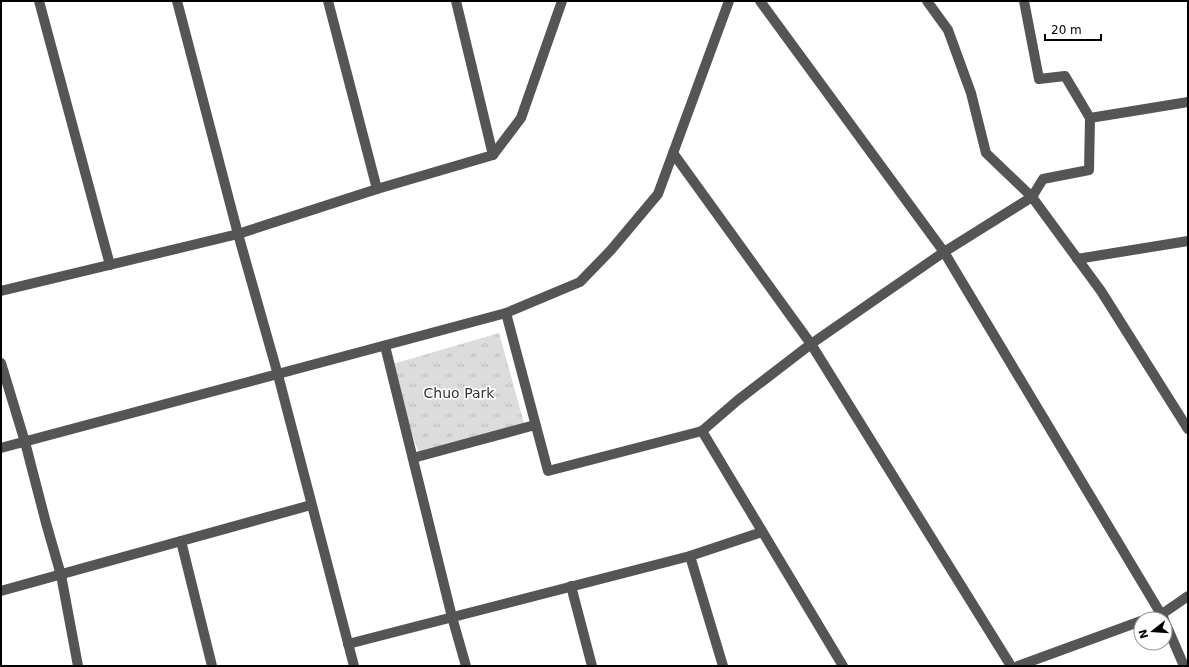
<svg xmlns="http://www.w3.org/2000/svg" width="1189" height="667" viewBox="0 0 1189 667" font-family="'DejaVu Sans',sans-serif">
<defs>
<pattern id="park-tufts" width="24" height="20" patternUnits="userSpaceOnUse"><rect width="24" height="20" fill="#dcdcdc"/><path d="M3 7l-1-3M5 7V3M7 7l1-3M15 17l-1-3M17 17v-4M19 17l1-3" fill="none" stroke="#bbb"/></pattern>
</defs>
<rect width="100%" height="100%" fill="#fff"/>
<polygon fill="url(#park-tufts)" points="499,333 524,423 419,453 386,366"/>
<g fill="none" stroke-linecap="round" stroke-linejoin="round">
<g stroke="#555" stroke-width="10">
<polyline points="39,1 110,265"/>
<polyline points="177,1 238,234 278,375 354,666"/>
<polyline points="328,1 377,189"/>
<polyline points="760,1 944,252 1164,619"/>
<polyline points="927,1 948,30 971,93 986,153 1032,197 1101,291 1188,429"/>
<polyline points="1024,1 1039,79 1065,76 1090,118"/>
<polyline points="673,153 811,344 1011,666"/>
<polyline points="493,155 521,118 562,1"/>
<polyline points="1077,259 1188,241"/>
<polyline points="1,291 238,234 377,189 493,155 456,1"/>
<polyline points="506,313 548,471 702,431"/>
<polyline points="385,346 452,617 466,666"/>
<polyline points="1,363 25,442 46,523 61,575 78,666"/>
<polyline points="1,448 506,313 580,282 611,250 658,194 729,1"/>
<polyline points="413,458 535,425"/>
<polyline points="181,541 212,666"/>
<polyline points="690,556 723,666"/>
<polyline points="571,586 592,666"/>
<polyline points="1,591 311,505"/>
<polyline points="1147,619 1162,614 1188,596"/>
<polyline points="1165,622 1184,666"/>
<polyline points="348,644 690,556 762,532"/>
<polyline points="843,666 702,431 738,400 811,344 944,252 1032,197 1043,179 1089,170 1090,118 1188,102"/>
<polyline points="1018,666 1141,621"/>
</g>
</g>
<g text-anchor="middle" dominant-baseline="central" stroke-width="3.5" stroke-linejoin="round" paint-order="stroke">
<g font-size="14" fill="#333" stroke="#fff">
<text x="459" y="393">Chuo Park</text>
</g>
</g>
<rect width="1189" height="667" fill="none" stroke="#000000" stroke-width="4"/>
<g transform="translate(1153 631) rotate(253)"><circle r="19" fill="#ffffff" stroke="#999999"/>
<path d="M0-3L7 15L0 10L-7 15Z" fill="#000000"/>
<text y="-6" font-size="11" font-weight="bold" text-anchor="middle" fill="#000000">N</text>
</g>
<path d="M1045 34v6h56v-6" fill="none" stroke="#000000" stroke-width="2"/>
<text x="1051" y="34" font-size="12" fill="#000000" stroke="#ffffff" stroke-width="3" paint-order="stroke">20 m</text>
</svg>
